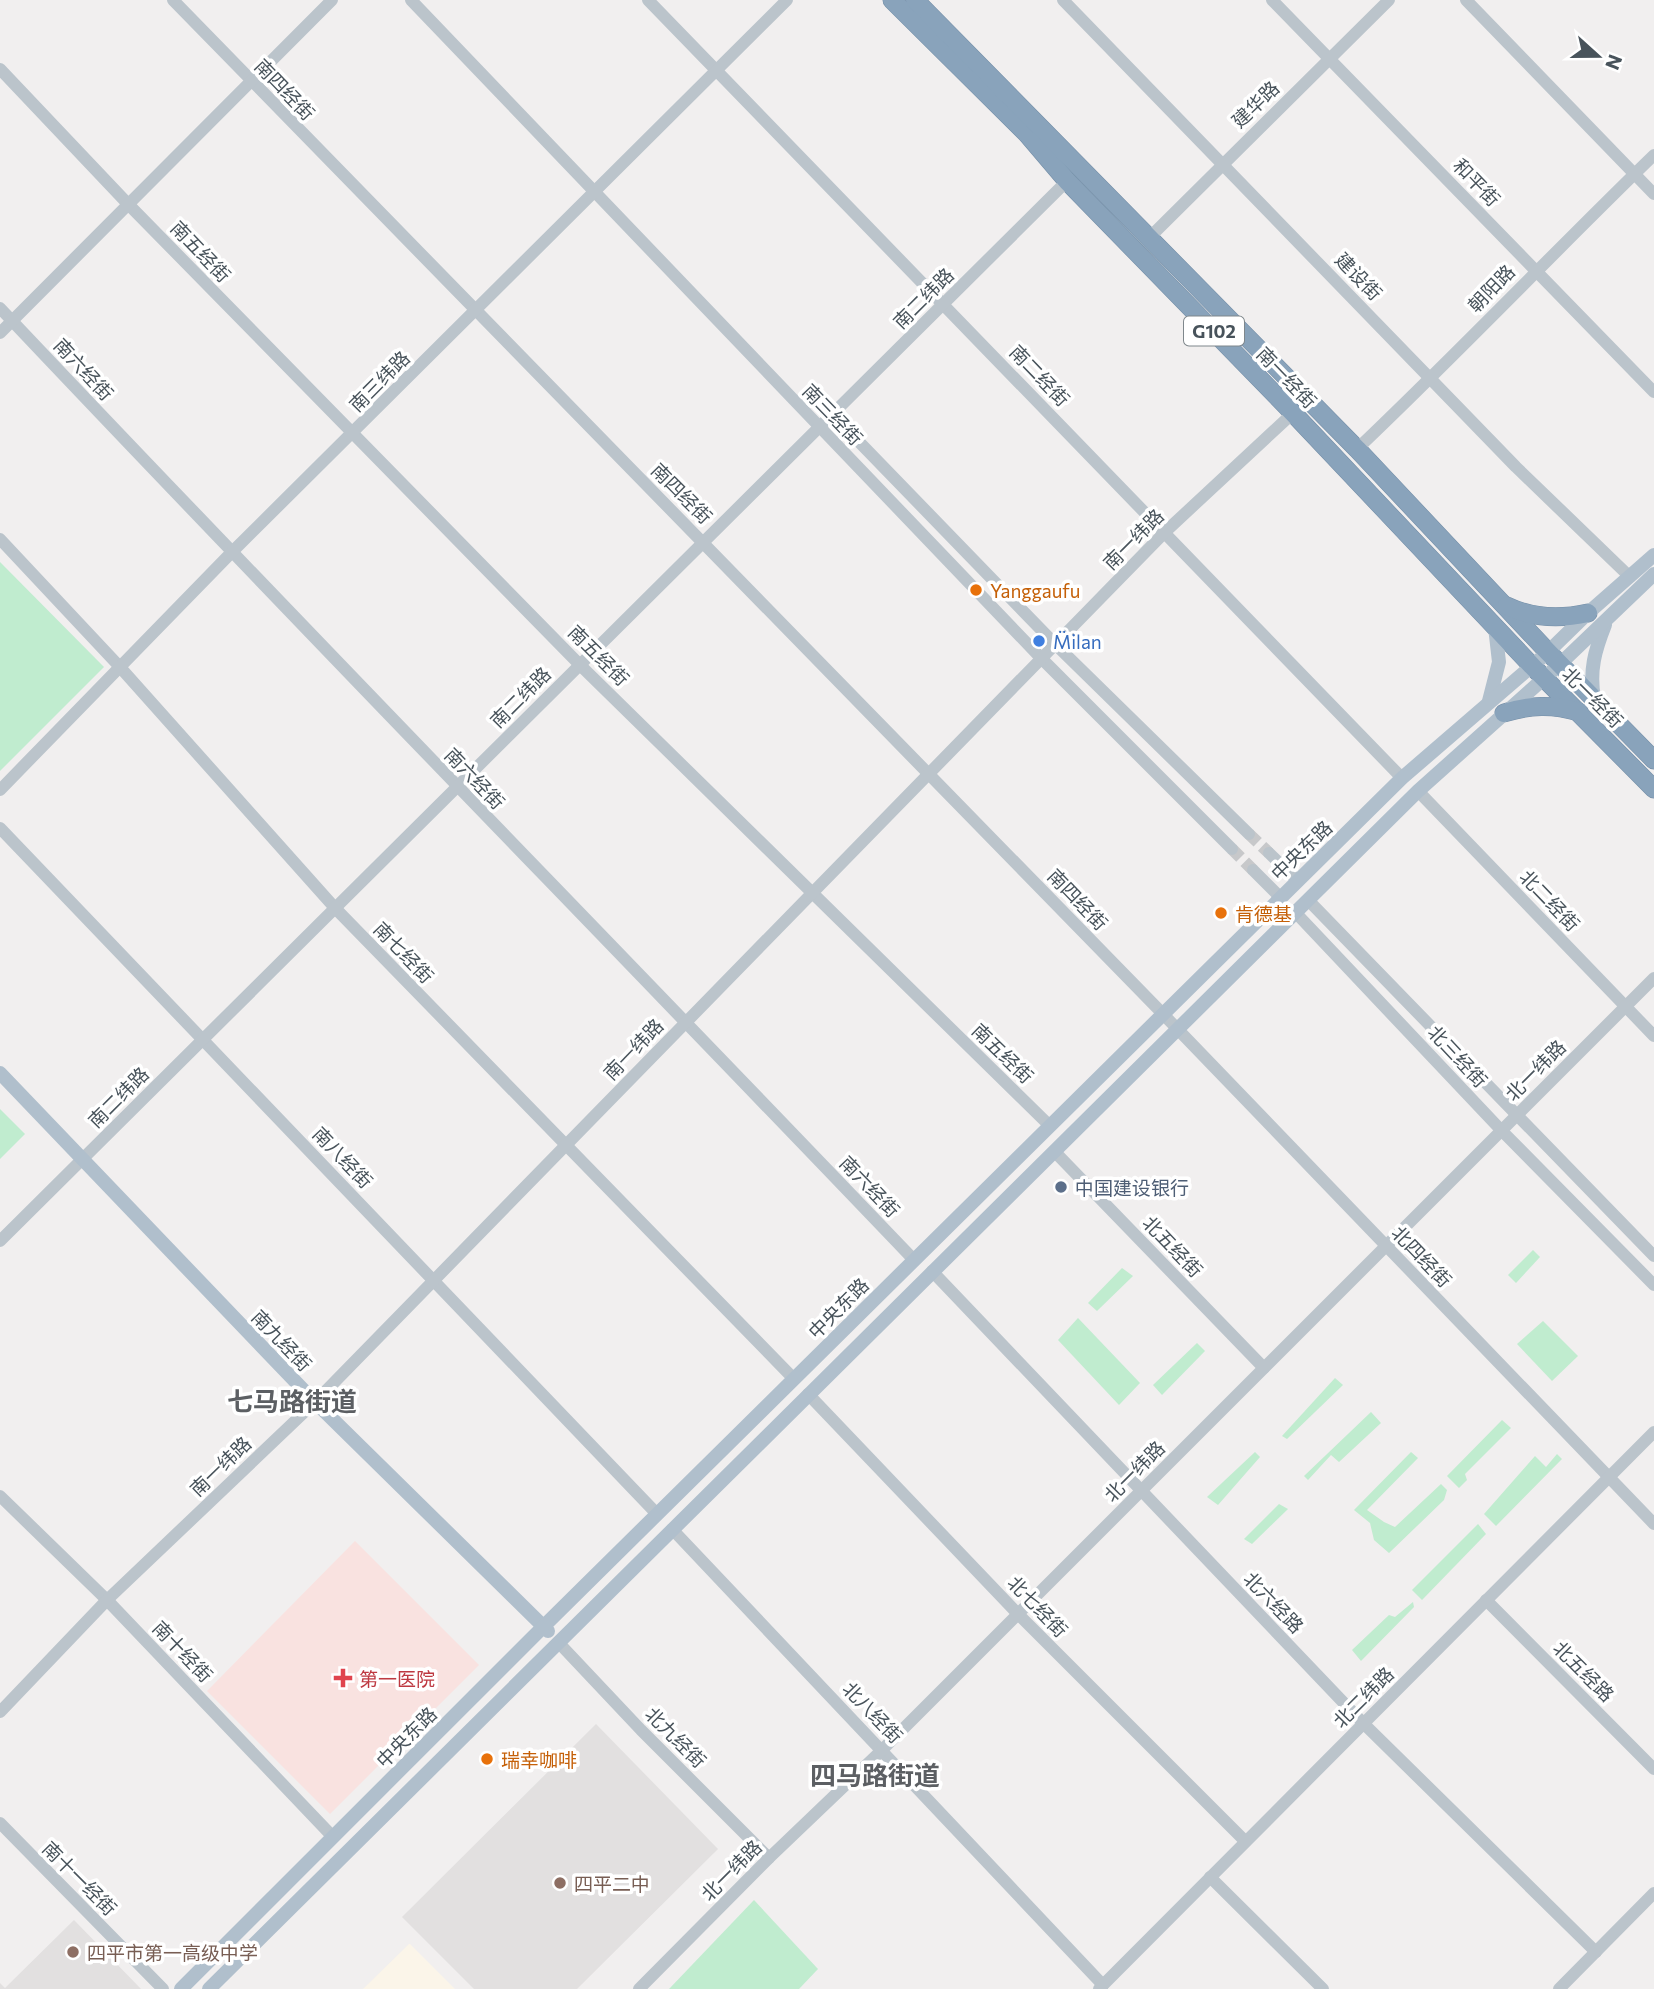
<svg xmlns="http://www.w3.org/2000/svg" width="1654" height="1989" viewBox="0 0 1654 1989" font-family="Commissioner,'Noto Sans SC',sans-serif">
<rect width="100%" height="100%" fill="#f1efef"/>
<polygon fill="#fbf5e9" points="410,1944 455,1989 363,1989 409,1944"/>
<g fill="#e2e0e0">
<polygon points="596,1724 718,1849 577,1989 474,1989 402,1917"/>
<polygon points="74,1920 141,1989 0,1989 0,1983 5,1988"/>
</g>
<polygon fill="#f9e2e0" points="355,1541 479,1665 330,1814 207,1691"/>
<g fill="#c0eccf">
<polygon points="0,562 104,667 0,771"/>
<polygon points="0,1109 25,1134 0,1159"/>
<polygon points="1533,1250 1540,1257 1516,1283 1508,1275"/>
<polygon points="1122,1268 1133,1276 1097,1311 1088,1303"/>
<polygon points="1078,1318 1140,1383 1119,1405 1058,1340"/>
<polygon points="1543,1321 1578,1356 1552,1381 1517,1344"/>
<polygon points="1197,1343 1205,1351 1162,1395 1153,1385"/>
<polygon points="1335,1378 1343,1385 1287,1439 1282,1436"/>
<polygon points="1371,1412 1381,1423 1339,1462 1331,1455 1308,1480 1304,1476"/>
<polygon points="1502,1420 1511,1428 1465,1474 1467,1480 1459,1488 1447,1476"/>
<polygon points="1255,1452 1260,1457 1218,1505 1207,1497"/>
<polygon points="1411,1452 1418,1458 1367,1510 1384,1522 1395,1527 1441,1484 1447,1490 1444,1500 1389,1553 1374,1540 1370,1523 1354,1510"/>
<polygon points="1557,1454 1562,1459 1496,1526 1484,1514 1535,1456 1546,1467"/>
<polygon points="1279,1504 1288,1509 1252,1544 1244,1539"/>
<polygon points="1478,1524 1486,1534 1422,1600 1412,1590"/>
<polygon points="1413,1602 1414,1607 1361,1661 1352,1650 1389,1615 1395,1617"/>
<polygon points="754,1900 818,1969 799,1989 669,1989"/>
</g>
<g fill="none" stroke-linecap="round" stroke-linejoin="round">
<g stroke="#c7c8ca" stroke-width="12" stroke-dasharray="12 6" stroke-linecap="butt">
<polyline points="1249,834 1269,853"/>
<polyline points="1232,849 1253,870"/>
</g>
<defs>
<g id="highway">
<polyline points="892,0 1027,134 1067,181 1293,413 1532,666 1654,789"/>
<polyline points="915,0 1357,449 1548,652 1654,760"/>
<path d="M1507 606C1532 618 1561 619 1588 613"/>
<path d="M1504 713C1530 705 1552 704 1579 712"/>
</g>
</defs>
<use href="#highway" stroke="#748ea7" stroke-width="19"/>
<g stroke="#bbc4cb" stroke-width="12">
<polyline points="173,0 1163,1014 1654,1524"/>
<polyline points="411,0 1041,658 1232,849"/>
<polyline points="648,0 1402,778"/>
<polyline points="1063,0 1516,467 1630,577"/>
<polyline points="1272,0 1654,392"/>
<polyline points="1466,0 1654,194"/>
<polyline points="0,69 128,204 580,665 1050,1126"/>
<polyline points="1150,237 1389,0"/>
<path d="M0 308C302 628 610 942 914 1260"/>
<polyline points="0,333 332,0"/>
<polyline points="833,415 1055,644 1249,834"/>
<path d="M1357 449C1458 353 1554 252 1654 155"/>
<polyline points="0,539 119,666 335,908 794,1379"/>
<polyline points="0,790 231,553 787,0"/>
<polyline points="1418,791 1654,1036"/>
<polyline points="0,828 657,1514"/>
<polyline points="1269,853 1298,881"/>
<polyline points="1253,870 1280,897"/>
<polyline points="1308,900 1654,1256"/>
<polyline points="1295,912 1501,1130 1654,1285"/>
<polyline points="1054,1151 1264,1368"/>
<polyline points="0,1241 1067,181"/>
<polyline points="932,1271 1363,1723 1596,1952"/>
<polyline points="808,1394 1018,1614 1245,1841"/>
<polyline points="0,1496 107,1600 333,1837"/>
<polyline points="672,1529 1103,1985"/>
<polyline points="1486,1600 1654,1769"/>
<polyline points="558,1642 641,1730 769,1858"/>
<polyline points="0,1712 107,1600 315,1402 1165,532 1293,413"/>
<polyline points="0,1823 163,1989"/>
<polyline points="1210,1877 1323,1989"/>
<polyline points="639,1989 769,1858 882,1750 1654,978"/>
<polyline points="1099,1989 1654,1432"/>
<polyline points="1559,1989 1654,1893"/>
</g>
<g stroke="#b0bfcc" stroke-width="14">
<path d="M1594 698C1589 671 1595 650 1605 625"/>
<polyline points="1489,701 1499,662 1495,627"/>
<polyline points="0,1073 315,1402 548,1631"/>
<polyline points="181,1989 544,1626 1402,778 1548,652 1588,613 1654,555"/>
<polyline points="209,1989 1418,791 1560,664 1654,574"/>
</g>
<use href="#highway" stroke="#89a3bb" stroke-width="18"/>
</g>
<g fill="#e8710a" stroke="#fff" stroke-width="2.5">
<circle cx="976" cy="590" r="7"/>
<circle cx="1221" cy="913" r="7"/>
<circle cx="487" cy="1759" r="7"/>
</g>
<circle fill="#3f7fe0" stroke="#fff" stroke-width="2.5" cx="1039" cy="641" r="7"/>
<circle fill="#5c6f8a" stroke="#fff" stroke-width="2.5" cx="1061" cy="1187" r="7"/>
<path fill="#e0444e" stroke="#fff" stroke-width="2.5" d="M339.5 1667.5h7v7h7v7h-7v7h-7v-7h-7v-7h7z"/>
<g fill="#8d6e63" stroke="#fff" stroke-width="2.5">
<circle cx="560" cy="1883" r="7"/>
<circle cx="73" cy="1952" r="7"/>
</g>
<g text-anchor="middle" dominant-baseline="central" stroke-width="7" stroke-linejoin="round" paint-order="stroke">
<rect fill="#fff" stroke="#7f878c" stroke-width="2" x="1184" y="316.5" width="60" height="29" rx="5"/>
<g font-size="18" font-weight="bold" fill="#48535b">
<text x="1214" y="331">G102</text>
</g>
<g font-size="19" fill="#48535b" stroke="#fff">
<text transform="translate(285 89) rotate(46)">南四经街</text>
<text transform="translate(1255 104) rotate(-44)">建华路</text>
<text transform="translate(1477 182) rotate(46)">和平街</text>
<text transform="translate(201 251) rotate(46)">南五经街</text>
<text transform="translate(1359 276) rotate(46)">建设街</text>
<text transform="translate(1491 288) rotate(-46)">朝阳路</text>
<text transform="translate(923 298) rotate(-45)">南二纬路</text>
<text transform="translate(84 369) rotate(47)">南六经街</text>
<text transform="translate(1040 375) rotate(46)">南二经街</text>
<text transform="translate(1287 377) rotate(46)">南一经街</text>
<text transform="translate(379 381) rotate(-45)">南三纬路</text>
<text transform="translate(833 414) rotate(46)">南三经街</text>
<text transform="translate(682 493) rotate(45)">南四经街</text>
<text transform="translate(1133 539) rotate(-45)">南一纬路</text>
<text transform="translate(599 655) rotate(45)">南五经街</text>
<text transform="translate(520 697) rotate(-45)">南二纬路</text>
<text transform="translate(1593 697) rotate(45)">北一经街</text>
<text transform="translate(475 778) rotate(46)">南六经街</text>
<text transform="translate(1301 850) rotate(-44)">中央东路</text>
<text transform="translate(1078 899) rotate(46)">南四经街</text>
<text transform="translate(1550 900) rotate(46)">北二经街</text>
<text transform="translate(404 952) rotate(46)">南七经街</text>
<text transform="translate(633 1049) rotate(-46)">南一纬路</text>
<text transform="translate(1003 1053) rotate(44)">南五经街</text>
<text transform="translate(1458 1056) rotate(47)">北三经街</text>
<text transform="translate(1535 1070) rotate(-45)">北一纬路</text>
<text transform="translate(118 1097) rotate(-45)">南二纬路</text>
<text transform="translate(343 1157) rotate(46)">南八经街</text>
<text transform="translate(870 1186) rotate(46)">南六经街</text>
<text transform="translate(1173 1246) rotate(46)">北五经街</text>
<text transform="translate(1422 1256) rotate(46)">北四经街</text>
<text transform="translate(838 1308) rotate(-45)">中央东路</text>
<text transform="translate(282 1340) rotate(46)">南九经街</text>
<text transform="translate(220 1466) rotate(-44)">南一纬路</text>
<text transform="translate(1134 1471) rotate(-45)">北一纬路</text>
<text transform="translate(1274 1602) rotate(46)">北六经路</text>
<text transform="translate(1038 1606) rotate(46)">北七经街</text>
<text transform="translate(183 1651) rotate(46)">南十经街</text>
<text transform="translate(1584 1671) rotate(45)">北五经路</text>
<text transform="translate(1363 1697) rotate(-45)">北二纬路</text>
<text transform="translate(873 1712) rotate(46)">北八经街</text>
<text transform="translate(406 1737) rotate(-45)">中央东路</text>
<text transform="translate(676 1737) rotate(45)">北九经街</text>
<text transform="translate(731 1870) rotate(-45)">北一纬路</text>
<text transform="translate(80 1878) rotate(45)">南十一经街</text>
</g>
<g font-size="19" fill="#c56008" stroke="#fff" text-anchor="start">
<text x="990" y="590">Yanggaufu</text>
<text x="1235" y="913">肯德基</text>
<text x="501" y="1759">瑞幸咖啡</text>
</g>
<g font-size="19" fill="#366cbe" stroke="#fff" text-anchor="start">
<text x="1053" y="641">M̈ilan</text>
</g>
<g font-size="19" fill="#4e5e75" stroke="#fff" text-anchor="start">
<text x="1075" y="1187">中国建设银行</text>
</g>
<g font-size="19" fill="#be3a42" stroke="#fff" text-anchor="start">
<text x="359" y="1678">第一医院</text>
</g>
<g font-size="19" fill="#785e54" stroke="#fff" text-anchor="start">
<text x="574" y="1883">四平二中</text>
<text x="87" y="1952">四平市第一高级中学</text>
</g>
<g font-size="26" font-weight="bold" fill="#5c5f63" stroke="#fff">
<text x="292" y="1400">七马路街道</text>
<text x="875" y="1774">四马路街道</text>
</g>
</g>
<g transform="translate(1598 56) rotate(111)" stroke="#ffffff" stroke-width="5" paint-order="stroke">
<path d="M0-5L12 26L0 18L-12 26Z" fill="#48535b"/>
<text y="-10" font-size="19" font-weight="bold" text-anchor="middle" fill="#48535b">N</text>
</g>
</svg>
